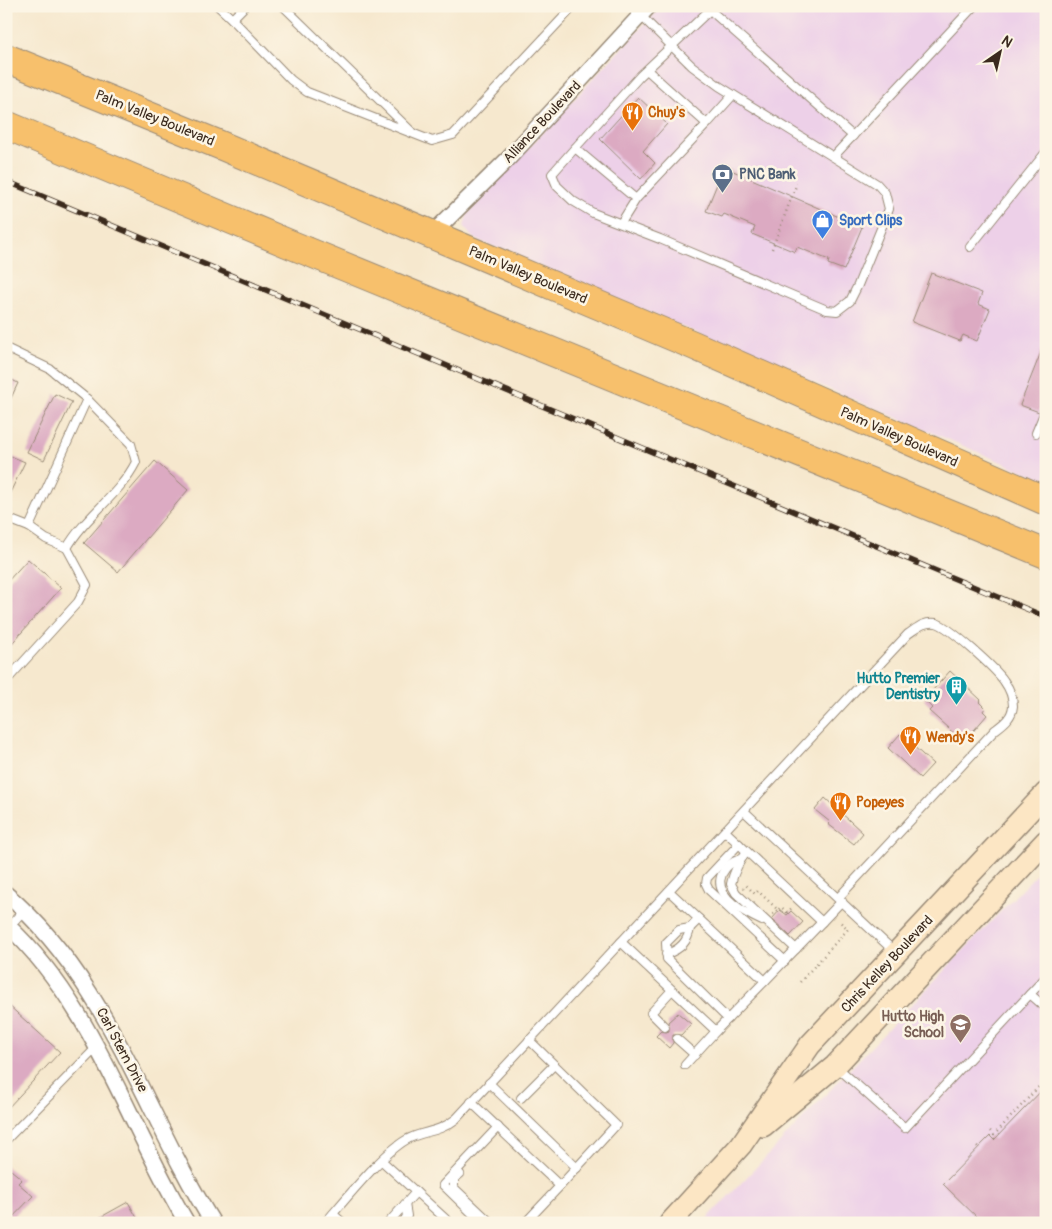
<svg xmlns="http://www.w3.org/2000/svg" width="1052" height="1229" viewBox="0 0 1052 1229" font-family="Pangolin,sans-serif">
<rect width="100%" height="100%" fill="#fcf5e5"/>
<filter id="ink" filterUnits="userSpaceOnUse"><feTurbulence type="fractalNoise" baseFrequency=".02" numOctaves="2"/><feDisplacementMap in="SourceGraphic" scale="10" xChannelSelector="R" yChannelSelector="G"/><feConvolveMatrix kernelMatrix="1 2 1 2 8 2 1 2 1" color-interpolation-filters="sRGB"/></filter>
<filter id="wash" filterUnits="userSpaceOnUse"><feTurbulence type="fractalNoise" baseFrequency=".0096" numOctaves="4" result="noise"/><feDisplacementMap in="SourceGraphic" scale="20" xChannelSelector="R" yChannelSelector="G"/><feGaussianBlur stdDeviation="1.12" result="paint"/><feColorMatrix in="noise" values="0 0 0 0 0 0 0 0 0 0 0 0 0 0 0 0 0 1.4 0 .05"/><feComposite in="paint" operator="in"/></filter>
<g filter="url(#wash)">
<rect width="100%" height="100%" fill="#f6e8ce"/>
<g fill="#edd0e8">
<polygon points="661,6 1046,6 1046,481 473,238 464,227 467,214"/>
<polygon points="1046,864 1046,1223 703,1223"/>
</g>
<g id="blocks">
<g fill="#dcaac2">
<polygon points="638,97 667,124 643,151 655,163 641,179 600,139"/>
<polygon points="724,167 862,227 844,270 828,264 829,260 797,247 795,252 752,234 755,227 724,214 722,217 706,211"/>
<polygon points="931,273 982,293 978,304 990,309 977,341 963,335 960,341 912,322"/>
<polygon points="1045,342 1046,403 1042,405 1039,412 1020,405"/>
<polygon points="6,377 18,383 6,409"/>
<polygon points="55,394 72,402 44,460 27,452"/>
<polygon points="6,454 25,462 6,501"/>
<polygon points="155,461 188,490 118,572 84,543"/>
<polygon points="28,559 61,588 6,650 6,583"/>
<polygon points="950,671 981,700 979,702 985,708 983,711 987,715 969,736 963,733 959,738 929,711 932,708 924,700"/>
<polygon points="900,734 933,764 920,778 888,748"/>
<polygon points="825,798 863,833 854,844 828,824 830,822 815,810"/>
<polygon points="780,910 787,915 791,911 803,922 790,936 772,919"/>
<polygon points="6,1003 60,1052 6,1110"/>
<polygon points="678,1013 691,1024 681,1035 673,1035 673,1043 669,1048 656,1036 661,1031 666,1032 669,1031 668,1022"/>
<polygon points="1046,1086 1046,1217 1040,1223 983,1223 943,1184 990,1136 994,1140"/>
<polygon points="6,1166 22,1179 18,1183 33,1196 7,1223"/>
<polygon points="128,1202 140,1223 90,1223"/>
</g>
</g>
</g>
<g filter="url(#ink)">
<use href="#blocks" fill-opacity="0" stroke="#988976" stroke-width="1"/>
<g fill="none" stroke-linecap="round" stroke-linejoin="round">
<defs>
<g id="lane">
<polyline points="218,6 232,19"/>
<polyline points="245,6 232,19 291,80 307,92 432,141 453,135 574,6"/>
<polyline points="283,6 411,131"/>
<polyline points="710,10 853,136"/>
<polyline points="647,70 707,124 733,95"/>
<polyline points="575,148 640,76 714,6"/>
<polyline points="834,156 974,6"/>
<polyline points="636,199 707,124"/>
<polyline points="621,223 636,199 575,148 552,174 557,186 573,201 593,213 660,239 827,310 837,311 850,301 858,285 889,209 885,193 877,184 719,86 692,66 631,6"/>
<polyline points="970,247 1046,152"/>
<path d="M6 348 50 369 87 399 131 444 136 462C119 496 85 516 67 548L87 585 78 602 6 681"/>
<polyline points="1036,433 1046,409"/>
<polyline points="6,518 29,527"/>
<polyline points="67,548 46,539 29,527 87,399"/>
<polyline points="744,811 896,953"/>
<polyline points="725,831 822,922 842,901"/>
<polyline points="739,844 707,878 706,884 709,890 785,961"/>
<path d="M747 852C740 859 733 874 731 884L736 893 796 949"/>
<path d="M740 859C731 862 726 866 722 874 712 896 745 913 762 921"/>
<polyline points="669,891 765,981 822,922"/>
<polyline points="699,919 690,928 679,930 666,943 667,959 728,1019"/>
<polyline points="7,929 24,910"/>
<polyline points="621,942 716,1031 685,1065"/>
<path d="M666 954C680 950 688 942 690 928"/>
<polyline points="1030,994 1046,977"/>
<polyline points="665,1027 651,1013 672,990"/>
<polyline points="716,1031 765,981"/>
<polyline points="677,1039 695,1055"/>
<polyline points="529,1040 616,1125 560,1186"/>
<polyline points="837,1067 905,1128 1030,994 1046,1008"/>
<polyline points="489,1083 577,1168"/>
<polyline points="521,1098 554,1065"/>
<polyline points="471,1102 560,1186 525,1223"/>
<polyline points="6,1140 96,1048"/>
<polyline points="382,1161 450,1223"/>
<polyline points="460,1174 454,1179 454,1188 491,1223"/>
<polyline points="333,1214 343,1223"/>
<path d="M325 1223C345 1200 382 1154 406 1140 423 1130 437 1134 456 1119L908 634C917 628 924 621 936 623 949 626 996 669 1004 681 1009 688 1013 697 1013 706 1012 718 1003 724 995 730L839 897"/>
<polyline points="388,1223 416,1192"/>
<polyline points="403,1223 407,1216 405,1204"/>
<polyline points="482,1223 443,1185 498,1127"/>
</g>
<g id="street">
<polyline points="432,234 507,160 649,6"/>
<path d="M6 894C108 980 144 1113 213 1223"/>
<path d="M6 924C94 1005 127 1123 187 1223"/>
</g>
<g id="secondary">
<polyline points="763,1126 835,1066 1046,841"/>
<polyline points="670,1223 741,1145 810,1045 1046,793"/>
</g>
<g id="highway">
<polyline points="6,58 220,145 693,345 1046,501"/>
<polyline points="6,125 287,243 1046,554"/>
</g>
</defs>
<use href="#lane" stroke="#988976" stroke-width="10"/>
<use href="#street" stroke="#988976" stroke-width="18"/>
<use href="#secondary" stroke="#988976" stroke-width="24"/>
<use href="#highway" stroke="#988976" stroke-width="30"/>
<g stroke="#988976" stroke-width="2.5" stroke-dasharray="1 4" stroke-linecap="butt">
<polyline points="772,249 797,183"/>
<polyline points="743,888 746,885 755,894 758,891 778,910 781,907 787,912 792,908"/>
<polyline points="773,914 778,910"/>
<polyline points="800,982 848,929 838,920"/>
<polyline points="990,1131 994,1135 1046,1079"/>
<polyline points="977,1146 978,1147"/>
<polyline points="1045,1223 1046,1222"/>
</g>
<use href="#lane" stroke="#fff" stroke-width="8"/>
<use href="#street" stroke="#fff" stroke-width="15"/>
<use href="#secondary" stroke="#fce6c4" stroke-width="21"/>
<use href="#highway" stroke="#f7c06c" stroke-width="28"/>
<defs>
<polyline id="rail" points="6,181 1046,617"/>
</defs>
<use href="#rail" stroke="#3b2a1e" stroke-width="5.5"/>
<use href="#rail" stroke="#fcf5e5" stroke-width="4" stroke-dasharray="11" stroke-linecap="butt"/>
</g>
</g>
<defs>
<symbol id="restaurant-pin" viewBox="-11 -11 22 30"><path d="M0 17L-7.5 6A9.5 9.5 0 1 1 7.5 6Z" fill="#e8710a" stroke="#fcf5e5"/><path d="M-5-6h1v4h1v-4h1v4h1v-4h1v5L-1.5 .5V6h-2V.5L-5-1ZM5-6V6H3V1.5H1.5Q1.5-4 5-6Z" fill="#fff"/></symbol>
<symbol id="bank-pin" viewBox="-11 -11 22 30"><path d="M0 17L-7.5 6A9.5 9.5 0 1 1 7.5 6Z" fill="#5c6f8a" stroke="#fcf5e5"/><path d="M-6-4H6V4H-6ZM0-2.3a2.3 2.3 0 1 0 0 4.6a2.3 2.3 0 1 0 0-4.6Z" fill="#fff"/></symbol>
<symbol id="shop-pin" viewBox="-11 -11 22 30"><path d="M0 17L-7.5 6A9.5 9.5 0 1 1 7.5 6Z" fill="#3f7fe0" stroke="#fcf5e5"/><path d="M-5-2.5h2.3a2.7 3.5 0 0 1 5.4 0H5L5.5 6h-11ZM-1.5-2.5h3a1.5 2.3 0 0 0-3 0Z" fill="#fff"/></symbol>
<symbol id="building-pin" viewBox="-11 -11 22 30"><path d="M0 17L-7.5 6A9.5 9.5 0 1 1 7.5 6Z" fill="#0f9aa8" stroke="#fcf5e5"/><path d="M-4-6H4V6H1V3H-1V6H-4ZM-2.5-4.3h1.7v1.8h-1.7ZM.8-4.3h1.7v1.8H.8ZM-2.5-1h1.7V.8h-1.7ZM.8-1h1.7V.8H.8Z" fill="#fff"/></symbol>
<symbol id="school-pin" viewBox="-11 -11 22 30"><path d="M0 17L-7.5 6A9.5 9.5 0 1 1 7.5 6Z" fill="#8d6e63" stroke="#fcf5e5"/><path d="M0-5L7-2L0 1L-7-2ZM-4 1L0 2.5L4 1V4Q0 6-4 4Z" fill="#fff"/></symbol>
</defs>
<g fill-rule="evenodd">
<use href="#restaurant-pin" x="620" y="100" width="25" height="34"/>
<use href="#bank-pin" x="710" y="162" width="25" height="34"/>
<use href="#shop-pin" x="810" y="208" width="25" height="34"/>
<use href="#building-pin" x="944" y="674" width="25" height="34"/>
<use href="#restaurant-pin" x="898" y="724" width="25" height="34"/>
<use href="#restaurant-pin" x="828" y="790" width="25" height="34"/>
<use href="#school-pin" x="948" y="1012" width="25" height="34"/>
</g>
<g text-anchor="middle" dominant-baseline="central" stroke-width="5" stroke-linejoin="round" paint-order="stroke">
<g font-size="14" font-weight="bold" fill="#c56008" stroke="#fcf5e5" text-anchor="start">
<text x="648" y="112">Chuy's</text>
<text x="926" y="737">Wendy's</text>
<text x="856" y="802">Popeyes</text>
</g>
<g font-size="14" fill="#3b2a1e" stroke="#fcf5e5">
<text transform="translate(155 118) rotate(22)">Palm Valley Boulevard</text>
<text transform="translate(542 122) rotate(-47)">Alliance Boulevard</text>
<text transform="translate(528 275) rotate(23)">Palm Valley Boulevard</text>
<text transform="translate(899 437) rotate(24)">Palm Valley Boulevard</text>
<text transform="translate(887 964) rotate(-47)">Chris Kelley Boulevard</text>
<text transform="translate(122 1050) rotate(62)">Carl Stern Drive</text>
</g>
<g font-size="14" font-weight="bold" fill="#4e5e75" stroke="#fcf5e5" text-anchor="start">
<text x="739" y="174">PNC Bank</text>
</g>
<g font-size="14" font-weight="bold" fill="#366cbe" stroke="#fcf5e5" text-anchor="start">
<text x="839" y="220">Sport Clips</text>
</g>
<g font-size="14" font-weight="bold" fill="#0d838f" stroke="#fcf5e5" text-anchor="end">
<text x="940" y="678">Hutto Premier<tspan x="940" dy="16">Dentistry</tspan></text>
</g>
<g font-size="14" font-weight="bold" fill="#785e54" stroke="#fcf5e5" text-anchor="end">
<text x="944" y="1016">Hutto High<tspan x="944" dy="16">School</tspan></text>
</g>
</g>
<rect width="1052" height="1229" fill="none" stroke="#fcf5e5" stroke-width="25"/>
<g transform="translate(1000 52) rotate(34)" stroke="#fcf5e5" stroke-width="4" paint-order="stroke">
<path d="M0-4L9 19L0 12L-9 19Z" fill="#3b2a1e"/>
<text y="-8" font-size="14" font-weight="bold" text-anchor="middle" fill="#3b2a1e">N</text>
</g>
</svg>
